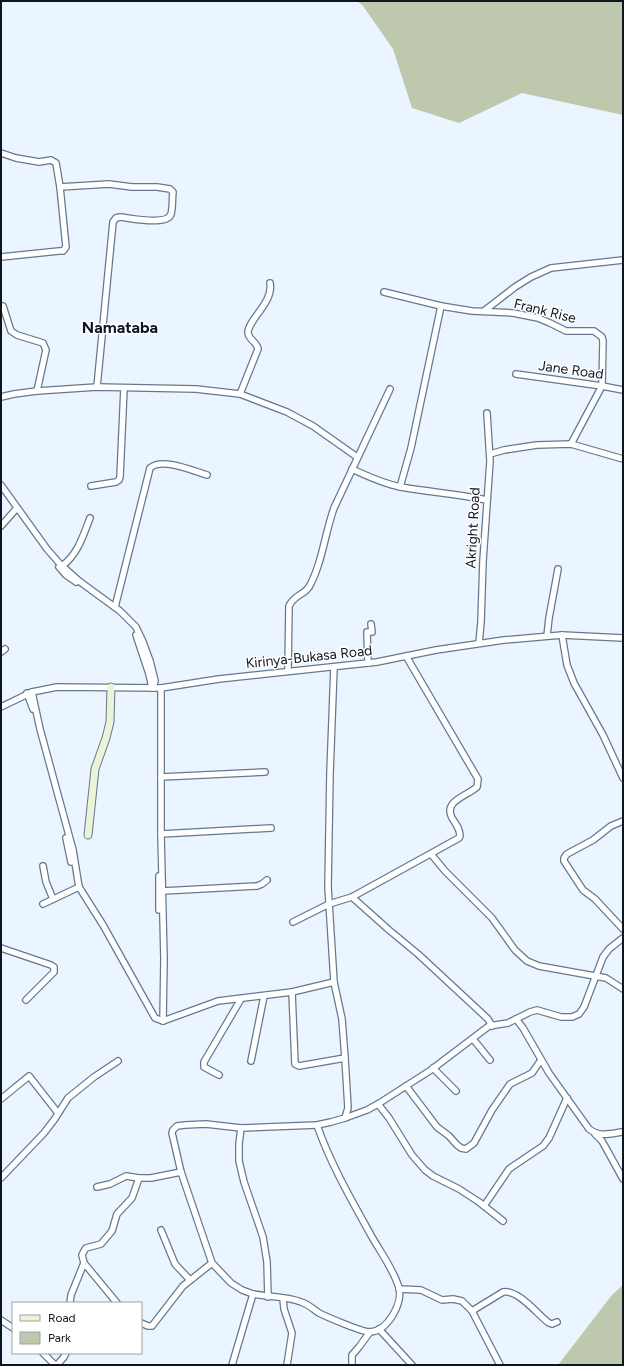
<svg xmlns="http://www.w3.org/2000/svg" width="624" height="1366" viewBox="0 0 624 1366" font-family="Figtree,sans-serif">
<rect width="100%" height="100%" fill="#ebf5ff"/>
<g fill="#bec8ac">
<polygon points="357,1 623,1 623,115 522,93 459,123 412,108 393,49 363,6"/>
<polygon points="623,1285 623,1365 558,1365 612,1295"/>
</g>
<g fill="none" stroke-linecap="round" stroke-linejoin="round">
<defs>
<g id="street">
<polyline points="1,153 16,158 39,162 51,160 56,163 60,187 66,247 63,251 59,251 1,257"/>
<path d="M60 187 109 184 132 187H157L170 189 173 192C172 199 173 207 171 214 168 226 130 218 120 217L116 218 113 222 97 387"/>
<polyline points="384,292 441,306 472,311 513,313 538,318 550,323 566,331 594,331 602,337 603,341 602,386 571,444"/>
<polyline points="3,306 11,331 17,335 43,343 46,350 37,391"/>
<polyline points="484,311 515,287 531,277 551,268 623,260"/>
<polyline points="516,374 602,386 623,390"/>
<path d="M240 394 258 349C257 342 249 340 248 333 247 321 274 302 270 283"/>
<polyline points="1,397 14,394 37,391 97,387 196,389 240,394 287,412 313,426 357,457"/>
<polyline points="490,454 504,450 537,445 571,444 623,459"/>
<path d="M352 469C367 476 384 484 401 487 429 492 458 494 487 500"/>
<polyline points="1,485 47,549 60,564 79,581 120,611 136,627 143,642 150,661 155,681 153,688"/>
<polyline points="91,486 116,482 119,480 120,477 124,388"/>
<polyline points="400,487 411,448 441,306"/>
<polyline points="1,526 17,508"/>
<path d="M62 566C78 554 83 536 90 518"/>
<polyline points="59,567 66,575 76,582"/>
<path d="M115 607 150 468C162 457 193 471 207 475"/>
<polyline points="136,635 149,674 152,688"/>
<polyline points="562,635 567,665 574,683 603,735 623,778"/>
<polyline points="547,636 549,618 558,569"/>
<polyline points="479,643 481,622 483,561 490,461 487,413"/>
<polyline points="1,652 5,649"/>
<polyline points="368,663 367,632 372,632 371,624"/>
<path d="M288 671 289 606C295 594 303 596 309 587 322 564 325 533 334 508L390 389"/>
<polyline points="161,688 161,834 164,959 163,1021"/>
<polyline points="32,692 40,729 73,850 79,887 103,925 155,1018 163,1021 218,1001 292,992 334,982"/>
<polyline points="27,693 33,709"/>
<polyline points="1,707 32,692 57,687 161,688 219,679 377,662 436,650 504,640 562,635 623,638"/>
<polyline points="161,777 265,772"/>
<polyline points="623,821 611,826 593,840 567,854 564,858 564,861 583,890 595,899 623,929"/>
<polyline points="161,834 271,828"/>
<polyline points="66,838 71,862"/>
<polyline points="431,854 445,871 492,918 515,950 527,961 539,966 606,978 623,989"/>
<polyline points="43,866 46,882 53,899"/>
<polyline points="159,876 159,910"/>
<polyline points="163,891 257,886 262,884 267,880"/>
<polyline points="352,897 389,930 418,954 488,1019 492,1026"/>
<polyline points="43,904 79,887"/>
<path d="M293 922 329 904 352 897 459 838 460 836C460 829 456 824 452 818 443 801 467 796 477 787L478 779 406 656"/>
<polyline points="1,948 51,965 54,967 54,972 26,1000"/>
<polyline points="292,992 295,1064 299,1066 345,1058"/>
<path d="M516 1019 523 1028 549 1073 589 1129C599 1137 609 1134 622 1132"/>
<polyline points="473,1039 490,1060"/>
<polyline points="251,1061 264,996"/>
<polyline points="433,1068 456,1091"/>
<polyline points="219,1075 204,1067 204,1062 241,999"/>
<polyline points="406,1086 437,1127 449,1136 457,1145 461,1148 466,1149 474,1143 492,1110 510,1084 532,1073 541,1060"/>
<polyline points="1,1099 29,1076 58,1113"/>
<polyline points="378,1104 389,1118 412,1155 425,1170 433,1176 459,1189 479,1202 503,1221"/>
<polyline points="345,1118 367,1110 378,1104 431,1070 489,1026 508,1023 530,1012 537,1010 561,1017 572,1017 579,1014 584,1007 603,957 609,949 623,938"/>
<polyline points="241,1128 239,1144 239,1161 244,1182 263,1237 267,1262 268,1297"/>
<polyline points="595,1134 602,1141 623,1179"/>
<polyline points="1,1178 44,1133 54,1120 68,1098 94,1077 118,1061"/>
<polyline points="97,1187 110,1184 126,1176 139,1178 151,1178 181,1172"/>
<polyline points="484,1206 509,1169 543,1146 549,1138 567,1098"/>
<polyline points="161,1230 175,1264 190,1280"/>
<polyline points="84,1263 117,1303"/>
<polyline points="399,1289 421,1290 442,1300 453,1299 462,1301 472,1311 500,1365"/>
<path d="M253 1294C268 1297 286 1296 301 1302 308 1304 313 1309 319 1313 327 1317 362 1332 370 1332 388 1331 403 1303 399 1288 394 1270 381 1253 372 1237 352 1201 330 1163 317 1125"/>
<polyline points="283,1298 284,1309 292,1333 287,1365"/>
<polyline points="70,1303 71,1295 84,1263 82,1255 84,1251 86,1248 101,1244 112,1231 117,1214 132,1198 139,1178"/>
<path d="M472 1311 503 1292C518 1289 538 1315 549 1323L552 1324 557 1322"/>
<polyline points="1,1320 13,1328"/>
<polyline points="141,1323 148,1326 152,1326 183,1286 212,1263"/>
<polyline points="379,1329 412,1365"/>
<polyline points="43,1353 55,1365"/>
<polyline points="57,1365 64,1357 66,1353"/>
<polyline points="232,1365 253,1294 242,1290 231,1283 212,1263 181,1172 172,1133 173,1130 177,1126 185,1125 206,1124 241,1128 317,1125 331,1122 345,1118 348,1108 345,1058 342,1019 334,982 328,887 330,773 334,667"/>
<polyline points="352,1365 352,1355 359,1347 370,1332"/>
</g>
<polyline id="secondary" points="88,835 95,769 106,738 110,722 111,687"/>
</defs>
<use href="#street" stroke="#647990" stroke-width="8"/>
<use href="#secondary" stroke="#647990" stroke-width="9"/>
<use href="#street" stroke="#fff" stroke-width="5.5"/>
<use href="#secondary" stroke="#ebf4d7" stroke-width="7"/>
</g>
<g text-anchor="middle" dominant-baseline="central" stroke-width="3" stroke-linejoin="round" paint-order="stroke">
<g font-size="14" fill="#0d151e" stroke="#fff">
<text transform="translate(545 311) rotate(14)">Frank Rise</text>
<text transform="translate(571 370) rotate(8)">Jane Road</text>
<text transform="translate(473 528) rotate(-87)">Akright Road</text>
<text transform="translate(309 657) rotate(-6)">Kirinya-Bukasa Road</text>
</g>
<g font-size="16" font-weight="bold" fill="#0d151e" stroke="#fff">
<text x="120" y="327">Namataba</text>
</g>
</g>
<rect width="624" height="1366" fill="none" stroke="#0d151e" stroke-width="4"/>
<rect x="12" y="1302" width="130" height="52" fill="#ffffff" stroke="#9ea1a5"/>
<rect x="20" y="1315" width="20" height="6" fill="#ebf4d7" stroke="#9ea1a5"/>
<text x="48" y="1322" font-size="12" fill="#0d151e">Road</text>
<rect x="20" y="1332" width="20" height="12" fill="#bec8ac" stroke="#9ea1a5"/>
<text x="48" y="1342" font-size="12" fill="#0d151e">Park</text>
</svg>
